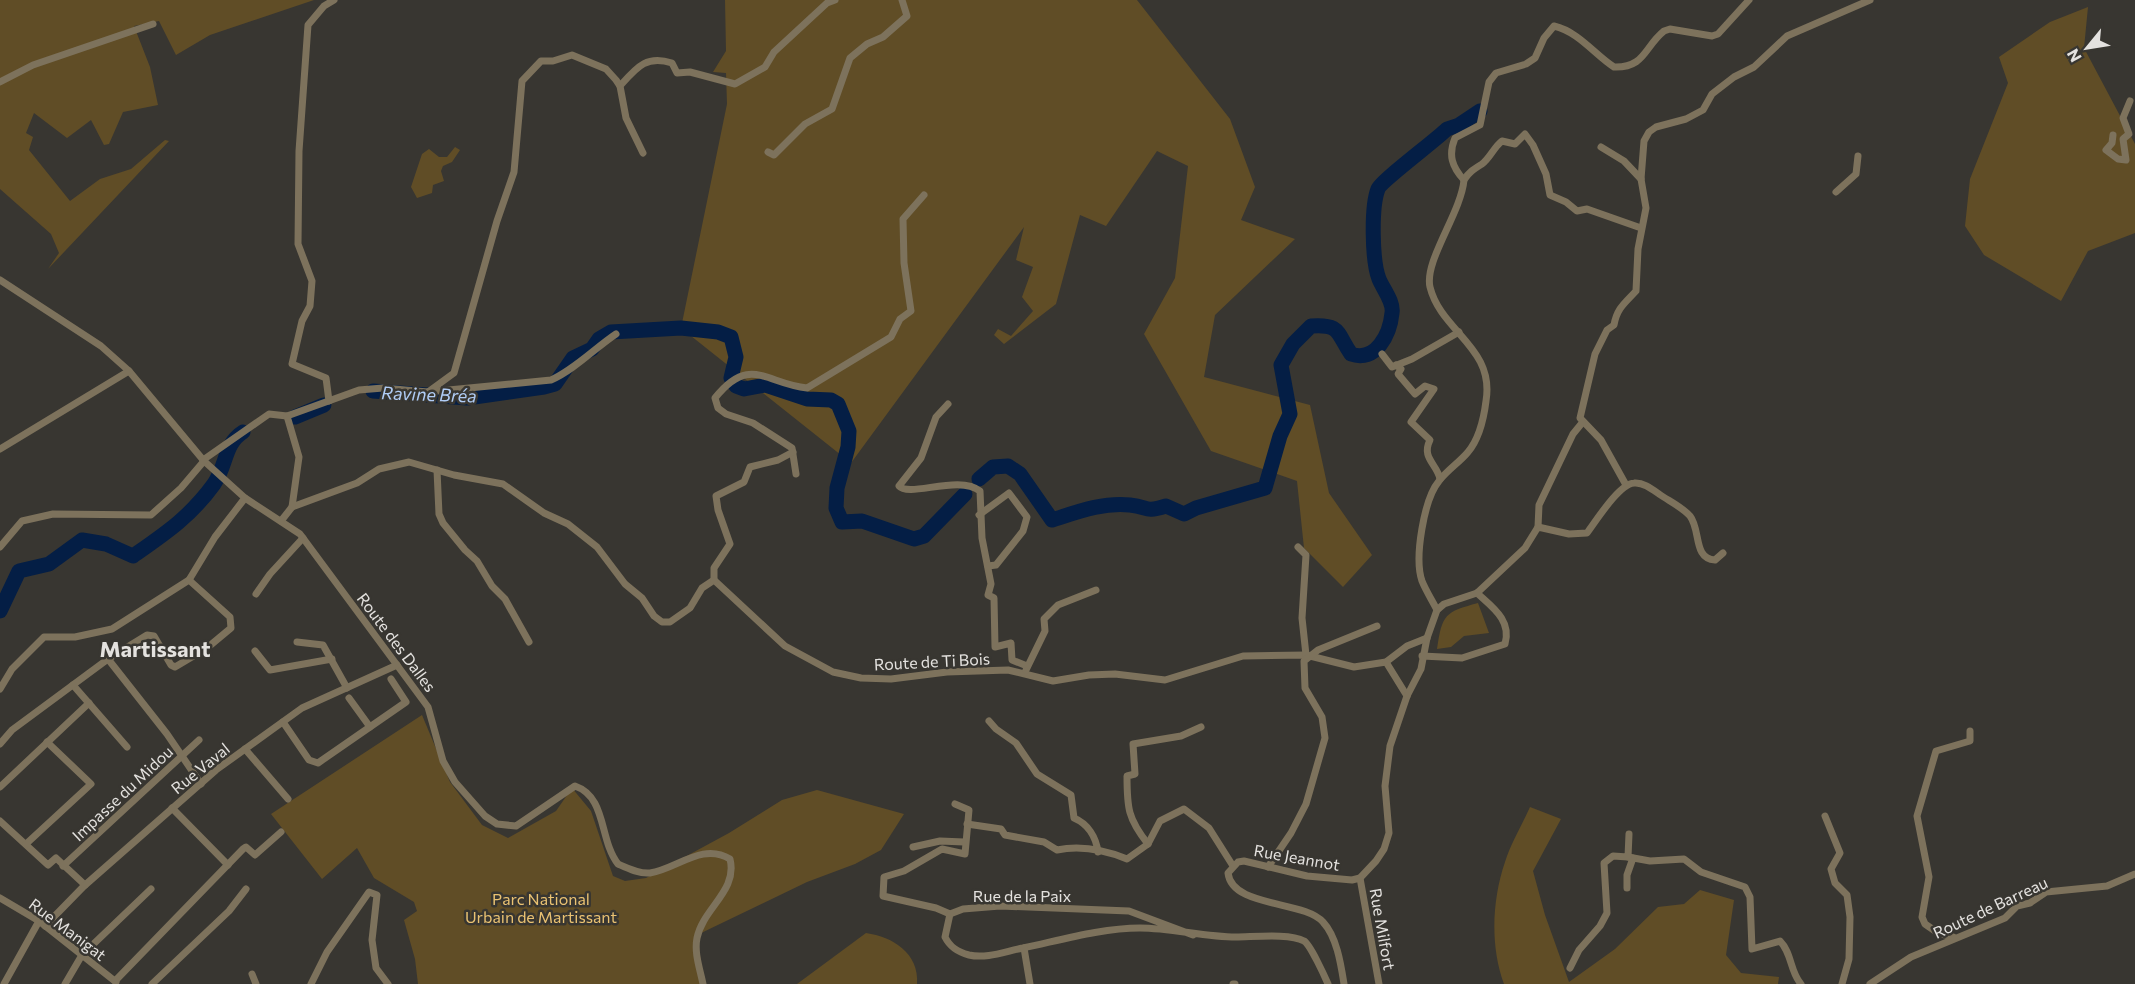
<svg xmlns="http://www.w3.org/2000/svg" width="2135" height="984" viewBox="0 0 2135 984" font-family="Commissioner,sans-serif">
<rect width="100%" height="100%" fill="#383631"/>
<g fill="#604d26">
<polygon points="0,0 314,0 210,35 176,55 159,21 134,26 150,67 158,105 123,112 109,144 104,145 91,120 67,138 34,113 26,133 33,137 29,150 70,201 100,179 131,169 165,140 169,141 48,269 59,253 51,234 0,189"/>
<polygon points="725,0 1137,0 1230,119 1255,187 1241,220 1295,239 1215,315 1204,377 1310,405 1329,493 1372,555 1343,587 1304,548 1297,481 1211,451 1144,334 1175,278 1188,166 1157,151 1106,226 1080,215 1056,304 1004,344 994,335 998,329 1011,336 1033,311 1022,297 1033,267 1016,260 1024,227 851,463 681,328 727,104 726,73 713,72 726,51"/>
<polygon points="2088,7 2084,48 2135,144 2135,233 2088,251 2061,301 1984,255 1965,226 1970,179 2008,83 1999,57 2050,22"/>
<polygon points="455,147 460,150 452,162 443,166 441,171 444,181 433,185 432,193 417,198 411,187 422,154 429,149 439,157 447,157"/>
<path d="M1478 603 1489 633 1464 636 1451 647 1437 649C1442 614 1445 612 1478 603Z"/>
<polygon points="422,715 450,782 482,825 508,838 556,811 572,788 591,811 613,876 625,881 646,878 729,833 782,800 817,790 904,814 881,850 855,864 807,882 697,935 704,984 418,984 415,959 404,920 417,911 414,902 374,878 357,848 322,879 271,814"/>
<path d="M1530 807 1561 819 1533 871 1545 915 1569 982 1615 949 1658 907 1684 904 1700 890 1734 900 1726 955 1741 973 1779 977 1778 984H1504C1490 946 1492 900 1505 862 1511 843 1522 825 1530 807Z"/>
<path d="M866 933C893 937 919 953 917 984H797Z"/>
</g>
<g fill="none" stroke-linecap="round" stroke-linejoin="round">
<g stroke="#041e45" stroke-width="15">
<polyline points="373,391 467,398 544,387 555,384 573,358 592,349 599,339 611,332 681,328 718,332 731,337 736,357 731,378 736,386 744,389 765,385 807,399 831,400 838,404 849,431 848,447 837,488 836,508 842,522 862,521 914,539 924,536 965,494"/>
<polyline points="295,417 324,405"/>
<path d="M979 479 993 467 1008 466 1020 474 1052 520C1077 512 1103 502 1130 505 1150 507 1143 513 1166 506L1184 514 1196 508 1265 488 1280 436 1290 414 1281 365 1293 344 1311 326C1341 324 1336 332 1351 354 1376 363 1390 334 1392 313 1394 302 1383 289 1379 279 1372 261 1371 207 1378 189 1381 181 1436 140 1447 129L1459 125 1480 111"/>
<path d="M0 611 19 571 49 564 82 540 106 544 133 556C166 533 190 517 214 484 227 465 224 444 243 432"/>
</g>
<g stroke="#7d725c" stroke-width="7">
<polyline points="0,82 33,65 153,24"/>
<path d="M620 86C637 67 646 55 672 63L677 73 690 72 735 84 765 67 774 52 827 3 835 0"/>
<polyline points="2113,135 2112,143 2106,150 2118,159 2126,160 2123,139 2129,134 2123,118 2130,101"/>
<polyline points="1601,147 1624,161 1641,179"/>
<polyline points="768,152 774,155 805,124 832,109 850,58 867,44 883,37 907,16 902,0"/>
<path d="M1464 180C1469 172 1474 169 1482 164 1490 158 1494 147 1502 141L1515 144 1525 134 1533 145 1546 174 1550 195 1566 202 1577 211 1587 209 1641 228"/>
<polyline points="1836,192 1856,174 1858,156"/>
<path d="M0 280 101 346 129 371 204 461 245 498 300 534 428 707 443 761 455 782 485 816 497 824 516 826 575 786C607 797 599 840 618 864 627 868 639 874 650 873 677 869 702 842 730 859 738 891 703 908 697 938 694 953 700 969 703 984"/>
<polyline points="1382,354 1392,367 1412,359 1459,332"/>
<path d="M1396 365 1401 369 1398 374 1415 394 1425 386 1434 389 1411 422 1430 440C1421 458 1437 464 1440 479"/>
<path d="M428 392 551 380C574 370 595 348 616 334"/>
<polyline points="329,401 326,378 292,364 302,321 310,306 312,281 298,244 299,151 308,25 324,6 334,0"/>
<path d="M948 404 936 417 921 458 899 486C909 498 959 474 980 491L982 538 991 584 988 595 994 598 995 647 1011 643 1012 660 1027 666"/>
<polyline points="0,449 129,371"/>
<polyline points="203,460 269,414 287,416"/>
<polyline points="437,470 439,514 443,523 465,550 477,561 492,586 505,599 529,642"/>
<path d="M796 474 792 448 753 423 726 414 718 408 715 398C750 354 766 384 807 388L891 337 900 319 911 311 904 263 903 219 924 195"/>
<path d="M1626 485 1601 440 1580 418 1595 354 1607 330 1614 325C1617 308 1625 303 1636 291L1638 249 1646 208 1641 179 1644 141 1649 132 1656 127 1686 119 1703 110 1712 94 1734 77 1754 67 1787 36 1870 0"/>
<polyline points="292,507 357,483 379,469 409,462 454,475 503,484 544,513 568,524 597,547 625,584 642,598 654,616 662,622 670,622 690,608 702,588 714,580 785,646 833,672 861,678 891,679 947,672 1008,670 1053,681 1089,675 1115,674 1165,680 1243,656 1306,655 1354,667 1386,662 1407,646 1427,638"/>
<polyline points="979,515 1009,493 1027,517 1023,531 996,565 988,566"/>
<polyline points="281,521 292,507 299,457 287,416 359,390 383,388 428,392 454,373 497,221 514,172 522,81 541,61 553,61 572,55 606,69 616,80 620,86 626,118 643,153"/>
<polyline points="1538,527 1539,505 1573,434 1582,423"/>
<polyline points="0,547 22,521 53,514 151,515 181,488 204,461"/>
<polyline points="1298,547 1306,555 1302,618 1306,655"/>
<polyline points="714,580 714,568 730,544 718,510 716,496 744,482 750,467 778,460 793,452"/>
<polyline points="256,594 270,574 303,538"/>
<path d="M1437 610C1432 600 1426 591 1422 581 1414 558 1424 499 1439 481 1447 470 1460 462 1468 452 1479 439 1484 417 1486 401 1495 347 1441 332 1430 287 1424 261 1461 213 1464 180 1452 167 1448 155 1455 138L1480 125 1489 82 1496 73 1526 64 1535 58 1544 38 1554 26C1579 32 1594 54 1614 67 1645 68 1644 47 1664 31L1670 29 1712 36 1718 34 1749 0"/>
<polyline points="297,642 323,645 347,688"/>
<polyline points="255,651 270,670 332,659"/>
<path d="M1422 656 1462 658 1505 644C1512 620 1492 607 1477 593"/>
<polyline points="108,659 167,734 201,784"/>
<polyline points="1386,662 1407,696"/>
<polyline points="1026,670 1045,631 1044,619 1058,605 1096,590"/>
<polyline points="73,685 127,747"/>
<polyline points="0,689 12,669 44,637 75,637 112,629 189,580 215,537 245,498"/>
<polyline points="349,698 370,727"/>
<path d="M989 721 996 729 1016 743 1037 774 1071 795 1074 818C1088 824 1096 837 1098 852"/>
<polyline points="283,722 309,760 318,763 406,702 391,679"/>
<polyline points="0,744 12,730 108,659 147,635 154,636 171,665 175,667 207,648 231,628 230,617 189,580"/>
<polyline points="245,749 288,799"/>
<polyline points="0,787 89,703"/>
<polyline points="172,808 228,865"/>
<polyline points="1825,816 1840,853 1831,869 1835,883 1847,895 1850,917 1849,959 1842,984"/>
<polyline points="0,821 48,865 56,858 85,885"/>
<path d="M967 824 1001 829 1005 835 1044 842 1057 850C1081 845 1105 850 1127 859L1148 844 1160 821 1184 809 1209 828 1233 866"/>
<polyline points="26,844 91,784 47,742"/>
<path d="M1148 844C1128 819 1127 808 1127 776L1135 774 1133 744 1181 736 1201 727"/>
<polyline points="913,847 940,841 964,842"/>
<path d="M1628 857 1650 861 1684 859 1701 872 1745 887 1750 897 1752 949 1780 941C1792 953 1790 972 1801 984"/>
<polyline points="63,866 199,740"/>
<polyline points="1268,867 1291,833 1306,804 1325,738 1322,717 1305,688 1304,661 1318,650 1377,626"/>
<polyline points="1360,878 1379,984"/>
<polyline points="1627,888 1627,875 1633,858"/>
<polyline points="0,898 39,921 116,982"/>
<polyline points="950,914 936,908 883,896 884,877 904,871 942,849 965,854 969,810 955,804"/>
<polyline points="45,926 84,886 216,770 302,708 397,665"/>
<path d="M1193 935 1129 911 1000 906 963 909 950 914 945 937C950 947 957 952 969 955 987 959 1006 951 1023 948 1061 940 1102 928 1140 928 1172 928 1204 937 1236 937 1253 937 1290 933 1304 941 1310 944 1325 977 1328 984"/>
<polyline points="1953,937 1938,933 1925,924 1922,917 1929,877 1917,816 1936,751 1970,741 1970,731"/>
<polyline points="1024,948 1030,984"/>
<polyline points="1570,968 1579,950 1600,926 1607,913 1604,863 1613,856 1628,857 1629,834"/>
<polyline points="252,974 256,984"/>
<polyline points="115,981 243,849 246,847 255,855 281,832"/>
<polyline points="4,984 39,921"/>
<polyline points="65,984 82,955 151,889"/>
<polyline points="152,984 229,911 246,889"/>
<polyline points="311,984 327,952 369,892 377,895 372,940 376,968 388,984"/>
<polyline points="1233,984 1235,984"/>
<path d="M1344 984C1341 965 1337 937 1323 922 1304 900 1232 908 1228 873L1238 862 1244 861 1307 876 1352 880 1360 878 1376 861 1384 849 1389 833 1385 786 1390 746 1407 696 1421 669 1427 638 1437 610 1444 604 1477 593 1525 548 1538 527 1569 534 1587 533C1596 521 1619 484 1634 483 1643 482 1652 489 1659 494 1669 501 1682 507 1690 516 1701 530 1693 559 1715 560L1723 553"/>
<polyline points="1870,984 1911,957 2005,918 2017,906 2030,903 2046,892 2107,886 2135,874"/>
</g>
</g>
<g text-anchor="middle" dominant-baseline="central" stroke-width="5" stroke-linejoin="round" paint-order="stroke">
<g font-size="16" fill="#e4e2df" stroke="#383631">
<text transform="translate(397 642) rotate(53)">Route des Dalles</text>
<text transform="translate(932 661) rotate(-3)">Route de Ti Bois</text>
<text transform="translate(200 768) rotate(-39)">Rue Vaval</text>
<text transform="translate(122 793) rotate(-43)">Impasse du Midou</text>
<text transform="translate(1297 857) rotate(10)">Rue Jeannot</text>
<text x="1022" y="895">Rue de la Paix</text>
<text transform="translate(1990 907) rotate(-25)">Route de Barreau</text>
<text transform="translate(68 929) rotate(37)">Rue Manigat</text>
<text transform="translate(1383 929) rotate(80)">Rue Milfort</text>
</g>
<g font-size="16" fill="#eac272" stroke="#383631">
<text x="541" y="898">Parc National<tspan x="541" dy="18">Urbain de Martissant</tspan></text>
</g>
<g font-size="18" font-style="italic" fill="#b0ccf5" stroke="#383631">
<text transform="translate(429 394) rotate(2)">Ravine Bréa</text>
</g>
<g font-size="22" font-weight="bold" fill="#e4e2df" stroke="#383631">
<text x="155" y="648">Martissant</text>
</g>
</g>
<g transform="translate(2087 48) rotate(240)" stroke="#383631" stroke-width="4.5" paint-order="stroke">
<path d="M0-4.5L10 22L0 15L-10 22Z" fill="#e4e2df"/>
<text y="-9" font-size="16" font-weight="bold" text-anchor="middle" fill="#e4e2df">N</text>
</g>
</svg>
